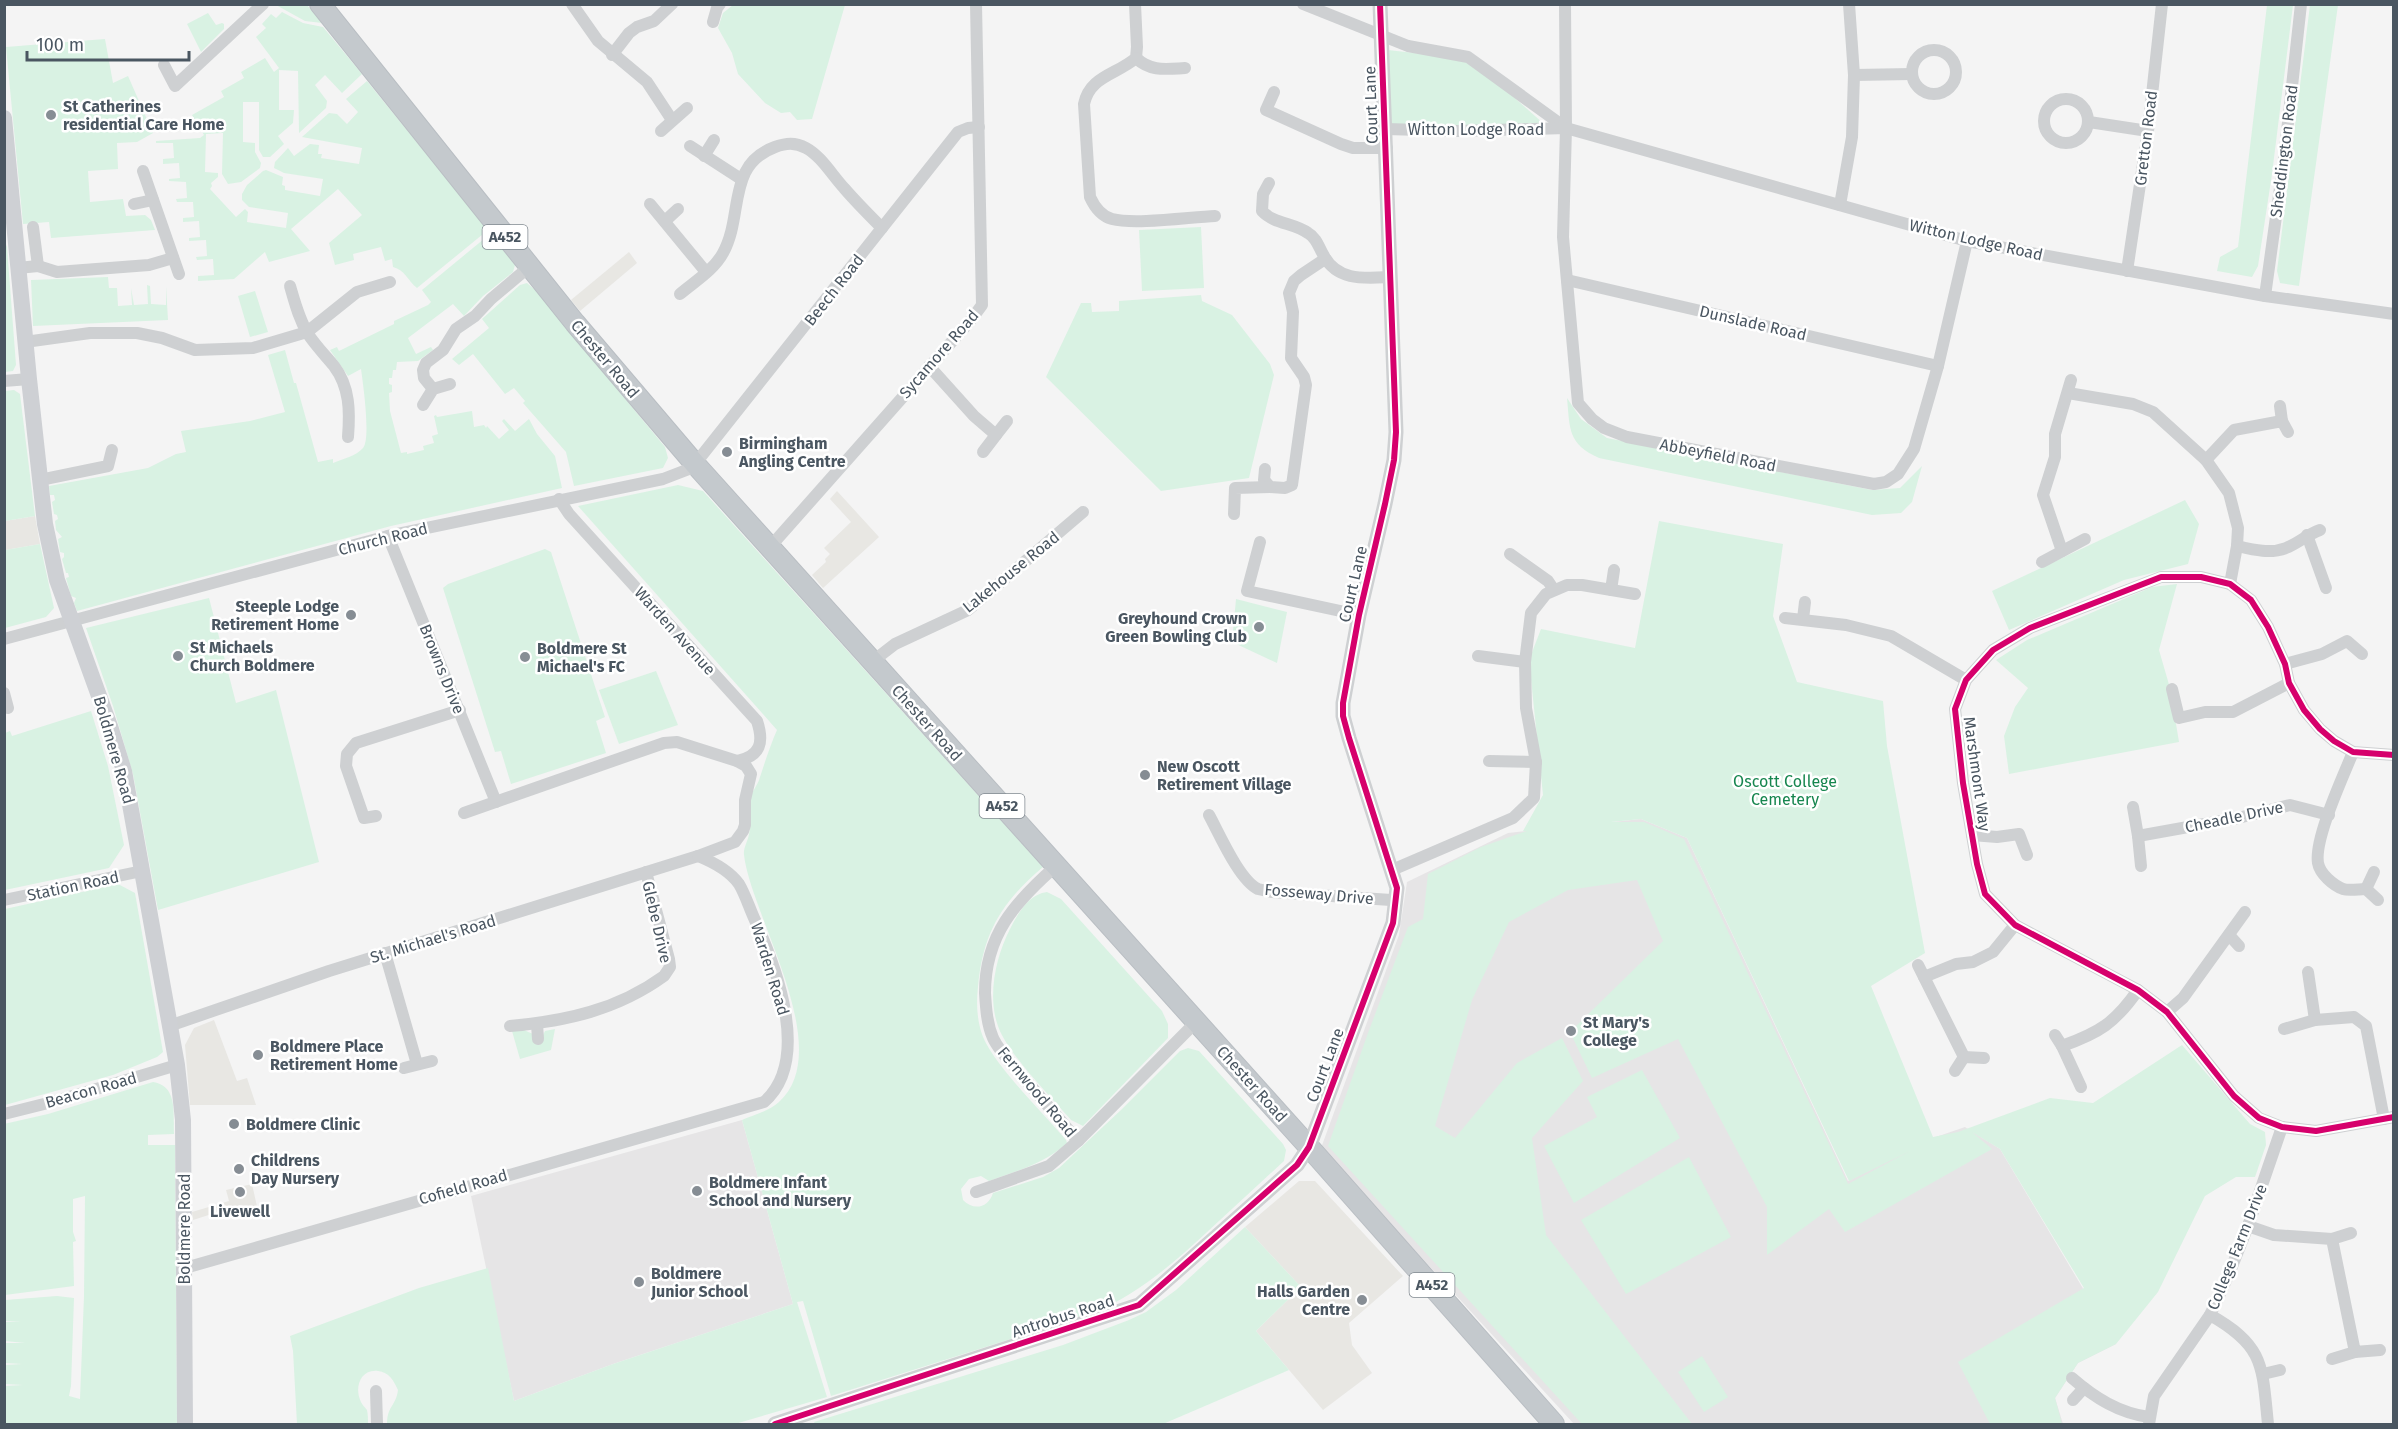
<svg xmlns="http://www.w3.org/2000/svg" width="2398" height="1429" viewBox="0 0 2398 1429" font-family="'Fira Sans',sans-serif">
<rect width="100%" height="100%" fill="#f4f4f4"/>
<g fill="#e8e7e3">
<polygon points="629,252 637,263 580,311 571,300"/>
<polygon points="837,491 879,537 823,588 812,575 826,562 825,559 830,554 824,548 851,522 830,499"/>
<polygon points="35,516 40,544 5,550 5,521"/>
<polygon points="214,1020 237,1081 247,1078 256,1105 190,1105 185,1045 194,1028"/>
<polygon points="1299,1181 1315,1181 1403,1276 1349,1323 1352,1345 1372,1373 1323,1410 1256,1331 1301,1287 1245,1227"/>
<polygon points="252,1184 258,1211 246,1214 243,1206 240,1205 193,1220 192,1212 229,1201 226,1190"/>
</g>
<g fill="#e6e5e6">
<polygon points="1641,819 1687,838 1848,1181 1933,1138 1965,1127 2000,1149 2116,1344 2078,1363 2055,1398 2063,1424 1574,1424 1321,1148 1399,935 1407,882 1508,833"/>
<polygon points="742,1120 793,1304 613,1364 514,1401 471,1196"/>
</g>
<g fill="#d9f2e3" fill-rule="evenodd">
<polygon points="276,5 307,5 322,23 305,21"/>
<polygon points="733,5 845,5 812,119 797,120 790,112 781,113 765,103 738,74 732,53 718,28 723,13"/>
<polygon points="2267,5 2293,5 2272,174 2258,266 2252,277 2217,271 2220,257 2238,247"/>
<polygon points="2310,5 2338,5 2299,286 2280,283 2277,271"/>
<path d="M282 12 303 23 323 27 362 74 342 93 325 75 315 85 327 101 326 108 299 133 298 71 279 70V110H294L293 123 278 136 284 144 270 157H263L259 150V102H243V142L255 143V152L261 163 260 168 241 182 228 184 222 174 223 133 206 134 205 172 218 173V177L211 183 212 186 210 189 236 217 245 209 248 212 247 222 286 228 288 213 249 207 242 200V194L247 185 263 171 266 170 283 177 282 185 285 186V190L320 196 323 179 284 173 274 168 275 162 288 148 294 156 310 144 319 145 318 154H322L321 158 359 164 362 148 302 137 329 113 337 114 347 124 358 112 346 99 367 81 488 230 417 288C408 281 405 270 393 267L392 259 385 261 381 247 353 254 354 260 335 265 329 243 362 215 338 189 291 229 310 251 269 262 265 252 234 279 198 281V276L214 275 213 259 197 260 196 257 207 256 206 240 189 241V238L200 237 199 221 183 222V218L194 217 193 202H177L176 199 187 198 186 182 169 181V179L180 178 179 163 163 164V159L174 158 173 143H156V141L200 138 204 135 192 115 224 97 221 91 244 78 241 72 265 58 274 72 279 68 256 37 266 28 262 24 271 14 276 18Z"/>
<polygon points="208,13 216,25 222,23 224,24 224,29 201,52 187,24"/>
<polygon points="105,39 113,83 128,76 153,133 137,142 117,143 118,169 88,171 90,202 123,199 126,216 145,215 151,220 155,230 51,238 49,222 23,224 6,47"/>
<polygon points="1388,50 1432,55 1465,61 1507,91 1544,124 1387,127"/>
<polygon points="1201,227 1204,288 1142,291 1139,230"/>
<path d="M490 234 515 265 513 272 483 296 464 316 453 304 408 338 416 354 431 347 433 350 418 361 397 362 396 370H393L392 378H389V384L392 385V392L389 393 390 411 401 453 407 452V454L424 450 423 446 434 443 432 436 438 434 434 416 436 415 437 417 472 411 474 427 484 425 486 428 487 426 499 439 509 430 502 421 504 419 515 431 529 419 537 434 555 456 562 488 391 526 77 611 74 603 76 598 71 596 66 578 69 577 68 573H66L62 559 64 557V553L60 552 58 539 62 537 56 530 55 521 58 519 57 515 54 514 52 502 55 500 54 495H50L49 486 148 468 176 454 186 452 181 431 250 421 285 412 268 355 285 350 294 383H296L318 462 333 459V463C343 459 356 456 363 448 371 439 363 383 361 369L348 376 330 350 337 347 339 351 394 324V321L428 305 431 302 422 290Z"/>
<polygon points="5,242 7,247 16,365 13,371 5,372"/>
<polygon points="108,277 109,288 117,288 118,306 132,305 131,288 134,305 148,304 147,285 150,286 151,304 166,305 166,286 168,320 33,326 31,280"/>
<polygon points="527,283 535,290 665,447 668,458 663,468 574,486 566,452 523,403 525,401 514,388 505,394 473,354 459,365 452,359 489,328 482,319 520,285"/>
<polygon points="255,291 268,332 250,337 238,296"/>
<polygon points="1201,295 1202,301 1232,315 1270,364 1274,375 1249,478 1161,491 1046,377 1081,303 1091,303 1092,312 1119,311 1119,301"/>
<polygon points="14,390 20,394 35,516 5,521 5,391"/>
<path d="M1567 398 1581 419 1607 438 1872 490 1900 488 1922 466 1912 502 1901 513 1872 515 1599 458C1568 444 1570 430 1567 398Z"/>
<path d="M678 485 703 491 1043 867C1002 902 983 932 978 987 976 1003 977 1022 983 1037 996 1067 1043 1113 1066 1140L1067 1143C1044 1164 1017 1171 989 1181L981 1176 969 1179 961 1189 963 1200C974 1211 988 1208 993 1193L1043 1177 1059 1168 1121 1110 1180 1051 1188 1048 1199 1051 1283 1144 1286 1150 1284 1161C1258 1185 1232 1209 1206 1233 1170 1266 1136 1296 1090 1314L831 1396 803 1301 797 1302 827 1397 735 1424H387C387 1406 396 1406 398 1390 394 1381 389 1372 378 1371 360 1369 354 1388 361 1402 362 1405 365 1407 367 1410 368 1414 368 1420 368 1424H297L293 1351 290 1336 419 1288 488 1268 514 1401 613 1364 793 1304 742 1120C754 1115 769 1111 779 1102 837 1049 751 916 744 855 743 848 748 841 749 834 752 823 749 813 750 802 750 792 758 786 760 777 765 762 770 746 777 730L578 506Z"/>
<polygon points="2185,500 2199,524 2188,564 2124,580 2009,630 1992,591"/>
<path d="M1659 521 1783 544 1773 616 1797 682 1883 701 1887 746 1925 953 1871 986 1933 1137 1958 1132 2050 1098 2093 1103 2182 1045 2250 1124 2265 1132 2266 1145 2255 1177H2236L2205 1196 2158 1292 2116 1344 2078 1363 2055 1398 2062 1424H1990L1958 1362 2084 1288 2000 1149 1972 1132 1992 1149 1845 1232 1829 1209 1767 1255V1207L1678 1039 1592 1078 1570 1032 1663 941 1637 880 1568 890 1509 922 1472 1000 1435 1126 1455 1138 1517 1063 1562 1038 1583 1081 1532 1138 1546 1235 1692 1424H1582L1328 1146 1368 1033 1408 927 1423 919 1428 874 1481 847 1527 831H1523L1543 795 1529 660 1541 629 1635 648ZM1641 819 1687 838 1849 1181 1910 1151 1848 1184 1684 839 1644 822H1611Z"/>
<polygon points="40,544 54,608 46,617 5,628 5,550"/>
<polygon points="545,549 551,552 605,717 596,721 606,753 511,784 501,751 495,752 443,588 448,584"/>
<polygon points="2177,584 2159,650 2170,688 2179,742 2009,774 2004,736 2015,707 2028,688 1996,660 2027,640 2152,587"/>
<polygon points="209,598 236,703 276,690 319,862 158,910 133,774 113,706 86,628"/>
<polygon points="1236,599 1287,612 1277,663 1232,642"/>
<polygon points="656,671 678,725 619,744 599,690"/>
<polygon points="91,711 108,766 124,845 109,868 5,890 5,733 10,731 12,736"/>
<polygon points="118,884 135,893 163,1052 157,1057 113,1075 5,1105 5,909"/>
<path d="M1047 892 1061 899 1162 1011 1168 1024V1038L1083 1126 1071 1120C1051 1097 1007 1053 998 1026 987 996 996 956 1010 929 1018 913 1029 894 1047 892Z"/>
<polygon points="510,1024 533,1034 543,1035 545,1031 555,1029 551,1050 520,1059"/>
<polygon points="1642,1070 1680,1138 1574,1203 1544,1146 1597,1117 1587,1097"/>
<path d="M153 1082C178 1086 173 1113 174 1134L148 1135V1145H175L177 1424H5V1386L23 1385 5 1384V1365L22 1364 5 1363V1343H25L5 1341V1322L21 1321H5V1300L57 1296 74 1298 71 1386 69 1396 80 1399 84 1296 85 1196 73 1199V1232L76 1241 73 1242 74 1286 5 1295 4 1124 48 1114Z"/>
<polygon points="1689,1157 1731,1237 1626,1294 1581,1220"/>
<polygon points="1245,1227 1301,1287 1256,1331 1289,1370 1163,1424 815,1424 814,1422 1063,1345 1129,1320 1146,1312 1176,1290"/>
<polygon points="1702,1356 1728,1397 1704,1412 1678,1372"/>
</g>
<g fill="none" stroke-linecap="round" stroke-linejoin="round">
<defs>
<polyline id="trunk" points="320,4 575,323 695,464 1309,1147 1554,1424"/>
</defs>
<use href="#trunk" stroke="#b9bec3" stroke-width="22"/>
<g stroke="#ced0d2" stroke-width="12">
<polyline points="572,4 598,41 647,82 672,120"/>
<path d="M1135 4 1137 47 1136 58C1116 75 1090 76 1084 104L1090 197C1095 208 1101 216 1112 219 1135 225 1190 217 1215 216"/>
<polyline points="1303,4 1408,46 1468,57 1566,128"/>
<polyline points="1565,4 1566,128 1563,237 1578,403 1592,419 1604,428 1627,437 1874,484 1886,482 1898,474 1914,449 1938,366 1967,241"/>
<polyline points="713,22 717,8 720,4"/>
<circle cx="1934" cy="72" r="22"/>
<polyline points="612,55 629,33 637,27 654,21 672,4"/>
<path d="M1136 58C1151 72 1166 69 1185 68"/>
<polyline points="164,65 175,86 263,4"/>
<polyline points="1854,75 1912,74"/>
<polyline points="1274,92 1266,110 1341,144 1353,148 1387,148"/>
<circle cx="2066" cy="121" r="22"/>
<polyline points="2089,122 2148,131"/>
<polyline points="1386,129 1457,131 1566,128 1967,241 2265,296 2394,314"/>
<polyline points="661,131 687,108"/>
<polyline points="690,146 741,179"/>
<polyline points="704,156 714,140"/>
<polyline points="143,171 179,274"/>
<path d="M1269 183 1263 194 1262 211C1274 224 1294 223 1308 233 1317 238 1319 248 1324 256 1338 282 1366 278 1391 277"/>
<polyline points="134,204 153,200"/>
<polyline points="650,204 706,272"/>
<polyline points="1840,205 1852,137 1854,75 1849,4"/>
<polyline points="665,221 678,209"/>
<polyline points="33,227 38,266"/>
<polyline points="18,268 38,266 57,272 149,265 173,258"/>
<polyline points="2127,271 2148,131 2162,4"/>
<polyline points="1567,280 1938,366"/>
<path d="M290 286C295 303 299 319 308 334 316 346 325 355 334 366 350 387 350 412 348 437"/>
<path d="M680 294C694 282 714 270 723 253 744 215 726 165 775 147 786 143 795 142 806 148 821 156 832 175 844 188 856 202 869 215 882 228"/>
<polyline points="2265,296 2284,159 2301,4"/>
<polyline points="25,342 90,333 137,333 162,338 195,350 253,348 307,332 357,292 390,282"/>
<polyline points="929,366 974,416 996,435 1007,421"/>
<polyline points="4,381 29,379"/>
<polyline points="433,389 424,378 423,370 426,363 443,350 456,329 475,316 491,299 529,267"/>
<polyline points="2068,393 2133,404 2153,412 2206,460 2229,493 2238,528 2237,546 2230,584"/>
<polyline points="423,405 433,389 450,384"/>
<polyline points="2280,406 2282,421"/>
<polyline points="983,452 996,435"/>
<polyline points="2206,460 2234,430 2282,421 2288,432"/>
<polyline points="1265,469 1264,480 1270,487 1285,488 1292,485 1306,385 1304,377 1291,358 1293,312 1289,293 1294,281 1301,275 1325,259"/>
<polyline points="40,480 108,466 112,450"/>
<path d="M559 499 569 514 757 721C764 742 761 756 737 761"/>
<polyline points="1234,514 1235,488 1270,487"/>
<polyline points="2307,535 2326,588"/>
<polyline points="388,536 496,802"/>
<polyline points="1260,542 1247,591 1359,615"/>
<path d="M2237 546C2254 550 2270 554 2286 548 2297 544 2308 534 2320 530"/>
<polyline points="770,547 971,320 982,305 976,4"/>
<polyline points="2062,551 2043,495 2055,457 2055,434 2071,380"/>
<polyline points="1510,554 1548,581 1554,590"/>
<polyline points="2042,562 2085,539"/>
<polyline points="1611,590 1614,570"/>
<polyline points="1785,618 1846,625 1891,636 1966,680"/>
<polyline points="1803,619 1805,602"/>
<polyline points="4,639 388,536 663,479 689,469 695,464 958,132 968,128 979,127"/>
<polyline points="1478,656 1525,662"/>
<polyline points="873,661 895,644 968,610 1083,512"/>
<polyline points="2285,664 2322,654 2347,641 2362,654"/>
<polyline points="2172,689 2179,718 2205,712 2233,712 2289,683"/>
<polyline points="4,693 8,708"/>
<path d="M2353 752C2343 777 2314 839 2318 863 2320 874 2333 885 2343 889 2349 891 2359 889 2366 889L2378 900"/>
<polyline points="2394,755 2353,752 2334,741 2320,729 2304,710 2289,683 2285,664 2268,627 2251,600 2230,584 2201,577 2161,577 2030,628 1993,650 1966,680 1955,709 1963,783 1977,864 1985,894 2015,925 2138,990 2167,1012 2234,1096 2259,1118 2282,1127 2316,1131 2394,1117"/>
<polyline points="1489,761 1536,762"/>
<polyline points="2133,807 2138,836 2238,818 2290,805 2329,815"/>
<path d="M1209 815C1219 833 1239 880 1258 889 1262 890 1267 891 1272 892L1391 900 1396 905"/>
<polyline points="376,816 364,818 346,766 347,754 356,743 460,710"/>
<polyline points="1972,835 1997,837 2019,834 2027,855"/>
<polyline points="2138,836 2141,866"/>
<path d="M1056 866C1015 902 985 935 985 993 986 1009 987 1024 993 1038 1000 1053 1014 1066 1024 1078 1042 1099 1060 1120 1078 1141L1196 1022"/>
<polyline points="1392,870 1513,818 1534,798 1536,762 1526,708 1525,662 1531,613 1546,594 1567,585 1582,585 1635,594"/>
<polyline points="2366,889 2374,872"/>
<polyline points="4,900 142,871"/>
<polyline points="2229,935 2239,946"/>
<polyline points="385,953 417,1064"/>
<polyline points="1918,965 1964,1057 1955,1071"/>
<polyline points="2308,972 2315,1020"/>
<polyline points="1924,977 1956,964 1973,962 1993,952 2015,925"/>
<polyline points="2167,1012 2183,998 2245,912"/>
<polyline points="537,1024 538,1039"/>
<polyline points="169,1026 329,971 698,856 735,842 743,831 745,825 745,800 751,774 746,766 737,761 677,742 664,743 464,813"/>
<path d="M510 1026C566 1021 617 1010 664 976L670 967 669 959 646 872"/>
<polyline points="2284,1029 2315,1020 2354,1017 2366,1026 2384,1119"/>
<path d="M2055 1035 2062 1046C2099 1033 2115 1023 2138 990"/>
<polyline points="2062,1046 2081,1087"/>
<polyline points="1964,1057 1984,1058"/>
<polyline points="404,1068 432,1061"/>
<polyline points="4,1114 56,1101 177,1065"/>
<polyline points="976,1192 1049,1166 1078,1141"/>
<polyline points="2248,1226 2274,1235 2332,1239 2355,1352 2380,1350"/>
<polyline points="2332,1239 2351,1233"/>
<path d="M185 1268 764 1102C812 1060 776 966 754 918 749 907 745 894 739 884 729 870 713 862 698 856"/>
<path d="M2210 1315C2265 1346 2262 1366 2268 1424"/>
<polyline points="2332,1359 2355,1352"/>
<polyline points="2263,1374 2280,1370"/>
<path d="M2072 1378C2095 1398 2119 1413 2149 1417"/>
<polyline points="376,1391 377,1424"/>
<polyline points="2073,1400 2084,1388"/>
<polyline points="2149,1424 2154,1396 2210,1315 2229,1274 2248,1226 2282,1127"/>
</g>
<polyline stroke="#ced0d2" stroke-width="15" points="775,1424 1139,1305 1297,1165 1309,1147 1393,923 1397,888 1349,738 1343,716 1343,703 1359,615 1385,504 1394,460 1396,432 1380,4"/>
<polyline stroke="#ced0d4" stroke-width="16" points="4,118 29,379 45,524 57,580 111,729 124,771 177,1065 183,1120 185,1424"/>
<use href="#trunk" stroke="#c4c9cd" stroke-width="20"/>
<defs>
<g id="cycleway">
<polyline points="2394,755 2353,752 2334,741 2320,729 2304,710 2289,683 2285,664 2268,627 2251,600 2230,584 2201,577 2161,577 2030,628 1993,650 1966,680 1955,709 1963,783 1977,864 1985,894 2015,925 2138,990 2167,1012 2234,1096 2259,1118 2282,1127 2316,1131 2394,1117"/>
<polyline points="775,1424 1139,1305 1297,1165 1309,1147 1393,923 1397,888 1349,738 1343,716 1343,703 1359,615 1385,504 1394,460 1396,432 1380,4"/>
</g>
</defs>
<use href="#cycleway" stroke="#fff" stroke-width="10"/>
<use href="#cycleway" stroke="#d6006c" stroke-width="6"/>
</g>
<g fill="#868d94" stroke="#fff" stroke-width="2">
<circle cx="51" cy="115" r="6"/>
<circle cx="727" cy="452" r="6"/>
<circle cx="351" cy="615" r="6"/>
<circle cx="1259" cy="627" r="6"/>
<circle cx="178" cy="656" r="6"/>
<circle cx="525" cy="657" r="6"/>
<circle cx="1145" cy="775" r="6"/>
<circle cx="1571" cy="1031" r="6"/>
<circle cx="258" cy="1055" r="6"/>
<circle cx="234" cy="1124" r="6"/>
<circle cx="239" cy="1169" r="6"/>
<circle cx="697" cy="1191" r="6"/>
<circle cx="240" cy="1192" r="6"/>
<circle cx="639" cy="1282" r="6"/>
<circle cx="1362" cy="1300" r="6"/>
</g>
<g text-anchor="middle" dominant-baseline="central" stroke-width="5" stroke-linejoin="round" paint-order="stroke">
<g fill="#fff" stroke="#808990" stroke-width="1.5">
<rect x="482.5" y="225" width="45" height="24" rx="4.5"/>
<rect x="979.5" y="794" width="45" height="24" rx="4.5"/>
<rect x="1409.5" y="1273" width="45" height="24" rx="4.5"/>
</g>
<g font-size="15" font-weight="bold" fill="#4a5661">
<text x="505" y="237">A452</text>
<text x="1002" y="806">A452</text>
<text x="1432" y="1285">A452</text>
</g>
<g font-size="16" fill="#4a5661" stroke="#fff">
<text transform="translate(1371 105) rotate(-92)">Court Lane</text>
<text x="1476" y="129">Witton Lodge Road</text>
<text transform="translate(2146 138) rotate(-83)">Gretton Road</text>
<text transform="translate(2284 151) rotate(-83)">Sheddington Road</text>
<text transform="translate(1976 240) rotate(13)">Witton Lodge Road</text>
<text transform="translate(834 290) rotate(-52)">Beech Road</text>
<text transform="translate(1753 323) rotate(13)">Dunslade Road</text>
<text transform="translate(939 354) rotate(-49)">Sycamore Road</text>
<text transform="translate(605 359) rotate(50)">Chester Road</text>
<text transform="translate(1718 455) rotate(11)">Abbeyfield Road</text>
<text transform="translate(383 539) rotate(-14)">Church Road</text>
<text transform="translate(1011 572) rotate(-39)">Lakehouse Road</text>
<text transform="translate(1353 584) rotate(-77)">Court Lane</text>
<text transform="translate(675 631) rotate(48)">Warden Avenue</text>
<text transform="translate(442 669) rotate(68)">Browns Drive</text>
<text transform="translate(927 723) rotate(48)">Chester Road</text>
<text transform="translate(114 750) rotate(74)">Boldmere Road</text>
<text transform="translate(1977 774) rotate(82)">Marshmont Way</text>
<text transform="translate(2234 817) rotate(-12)">Cheadle Drive</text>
<text transform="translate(73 886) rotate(-12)">Station Road</text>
<text transform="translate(1319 894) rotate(5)">Fosseway Drive</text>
<text transform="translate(657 922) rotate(77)">Glebe Drive</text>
<text transform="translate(433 939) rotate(-17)">St. Michael's Road</text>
<text transform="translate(770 969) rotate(73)">Warden Road</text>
<text transform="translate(1325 1065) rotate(-69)">Court Lane</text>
<text transform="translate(1252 1084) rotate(48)">Chester Road</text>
<text transform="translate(91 1090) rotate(-16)">Beacon Road</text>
<text transform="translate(1037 1092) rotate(50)">Fernwood Road</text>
<text transform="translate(463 1187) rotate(-16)">Cofield Road</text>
<text transform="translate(184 1229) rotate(-90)">Boldmere Road</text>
<text transform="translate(2237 1247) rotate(-68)">College Farm Drive</text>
<text transform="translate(1063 1316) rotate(-18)">Antrobus Road</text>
</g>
<g font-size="16" font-weight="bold" fill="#4a5661" stroke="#fff" text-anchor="start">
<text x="63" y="106">St Catherines<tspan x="63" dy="18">residential Care Home</tspan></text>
<text x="739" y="443">Birmingham<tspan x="739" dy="18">Angling Centre</tspan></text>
<text x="339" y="606" text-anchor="end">Steeple Lodge<tspan x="339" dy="18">Retirement Home</tspan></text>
<text x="1247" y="618" text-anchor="end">Greyhound Crown<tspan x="1247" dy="18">Green Bowling Club</tspan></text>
<text x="190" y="647">St Michaels<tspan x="190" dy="18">Church Boldmere</tspan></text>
<text x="537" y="648">Boldmere St<tspan x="537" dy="18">Michael's FC</tspan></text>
<text x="1157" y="766">New Oscott<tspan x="1157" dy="18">Retirement Village</tspan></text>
<text x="1583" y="1022">St Mary's<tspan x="1583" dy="18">College</tspan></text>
<text x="270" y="1046">Boldmere Place<tspan x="270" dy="18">Retirement Home</tspan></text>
<text x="246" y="1124">Boldmere Clinic</text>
<text x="251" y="1160">Childrens<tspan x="251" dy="18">Day Nursery</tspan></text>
<text x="709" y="1182">Boldmere Infant<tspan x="709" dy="18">School and Nursery</tspan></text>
<text x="240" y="1211" text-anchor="middle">Livewell</text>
<text x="651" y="1273">Boldmere<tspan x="651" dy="18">Junior School</tspan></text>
<text x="1350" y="1291" text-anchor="end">Halls Garden<tspan x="1350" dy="18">Centre</tspan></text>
</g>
<g font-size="16" fill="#17864f" stroke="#fff">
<text x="1785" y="781">Oscott College<tspan x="1785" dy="18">Cemetery</tspan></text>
</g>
</g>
<rect width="2398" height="1429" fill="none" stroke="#4a5661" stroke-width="12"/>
<path d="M27 51v9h162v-9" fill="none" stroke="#4a5661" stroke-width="3"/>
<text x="36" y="51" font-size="18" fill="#4a5661" stroke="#ffffff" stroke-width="4.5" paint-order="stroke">100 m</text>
</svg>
